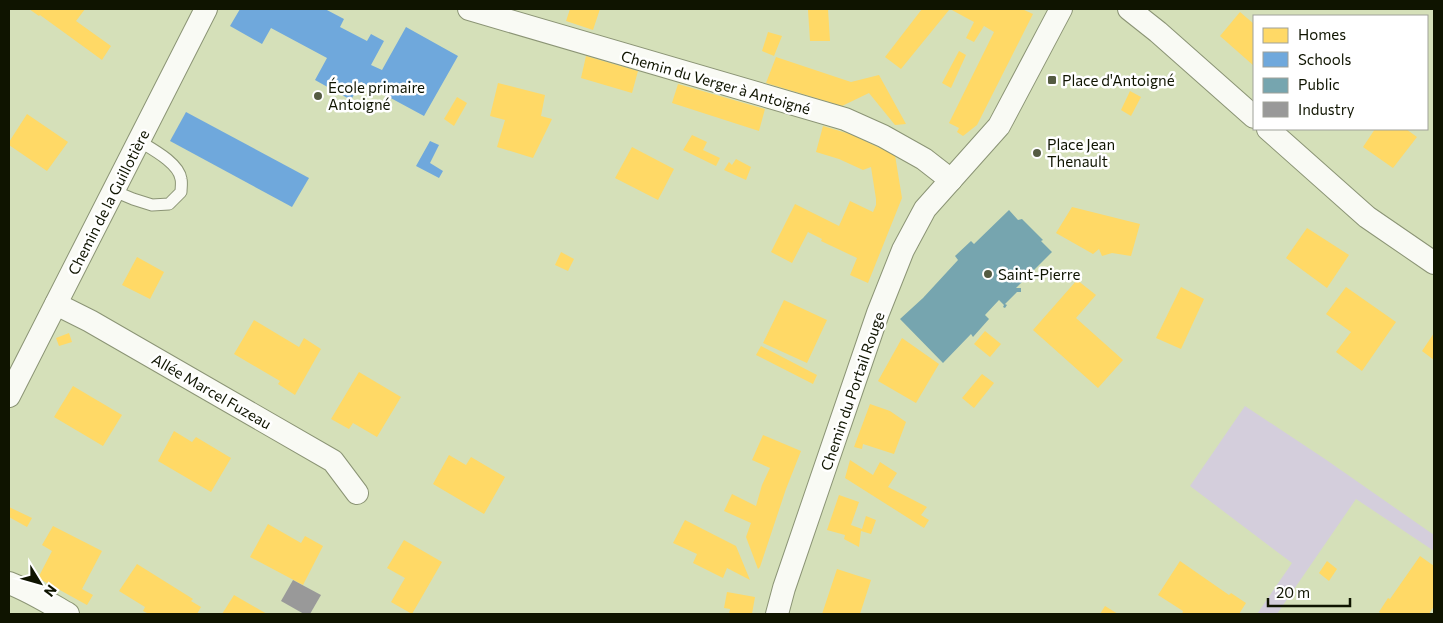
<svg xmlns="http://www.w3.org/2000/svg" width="1443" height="623" viewBox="0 0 1443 623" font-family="Commissioner,sans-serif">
<rect width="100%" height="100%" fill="#d5e0b9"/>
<polygon fill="#d4cedc" points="1245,406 1325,459 1434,535 1434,551 1356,499 1277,614 1257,614 1292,563 1190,486"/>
<g fill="#ffd966">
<polygon points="29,9 85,9 76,21 111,46 102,60 40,15 39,16"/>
<polygon points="570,9 600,9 593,30 566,21"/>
<polygon points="820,9 828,9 830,41 810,41 808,10"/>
<polygon points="922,9 948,9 949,10 901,69 885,57"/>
<polygon points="950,9 1022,9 1033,14 977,125 963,136 957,132 959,128 949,123 994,32 984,26 974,42 966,38 974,22"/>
<polygon points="1240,12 1254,24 1254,66 1220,36"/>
<polygon points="768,32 782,36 774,56 762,51"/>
<polygon points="959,51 966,55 951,88 942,83"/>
<polygon points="586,56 638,71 632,93 581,78"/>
<polygon points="776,57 851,82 879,75 906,124 895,125 869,93 842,106 766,83"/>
<polygon points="498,83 545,95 541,116 552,119 533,158 497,147 505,120 490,116"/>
<polygon points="678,84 765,109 759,131 672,103"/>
<polygon points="1130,91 1141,97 1131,116 1121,110"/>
<polygon points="457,97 467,103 454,126 444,119"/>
<polygon points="27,114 68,142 47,171 9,145 9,142"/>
<polygon points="823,126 850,134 895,155 902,198 868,283 850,275 857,258 821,241 822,239 808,232 792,263 771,252 795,204 839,226 850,201 873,212 876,205 876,199 871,167 863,170 839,159 816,152"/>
<polygon points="1375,129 1406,129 1417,137 1393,168 1363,147"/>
<polygon points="692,135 707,142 703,150 720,158 716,166 683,150"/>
<polygon points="632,147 674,169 658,200 615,178"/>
<polygon points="736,159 751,167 746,180 724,170 729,162 732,165"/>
<polygon points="1072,207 1140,224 1131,256 1112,253 1102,256 1099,249 1093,254 1056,233"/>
<polygon points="1307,228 1349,255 1327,288 1286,258"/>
<polygon points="561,252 574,259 568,271 555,265"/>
<polygon points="137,257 164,272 150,299 122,285"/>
<polygon points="1077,280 1096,295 1076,318 1123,360 1098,388 1033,330"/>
<polygon points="1181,287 1204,299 1181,349 1156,338"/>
<polygon points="1346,287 1396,322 1362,371 1336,352 1351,332 1326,314"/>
<polygon points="784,300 827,320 807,363 763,343"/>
<polygon points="254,320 299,347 304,338 321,349 295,395 278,384 280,381 234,354"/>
<polygon points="985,331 1001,344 990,357 974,344"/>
<polygon points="69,333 72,342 59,346 56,338"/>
<polygon points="1434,333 1434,360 1422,351"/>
<polygon points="902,338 939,364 916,403 878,381"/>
<polygon points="761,346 817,375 813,384 756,355"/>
<polygon points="359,372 401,397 377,437 353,423 349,429 331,419"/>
<polygon points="982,374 994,383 974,408 962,398"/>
<polygon points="73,386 122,415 103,446 54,417"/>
<polygon points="870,404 890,411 906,422 894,454 863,444 862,449 854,447"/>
<polygon points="174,431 192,442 196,437 231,458 211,492 158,461"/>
<polygon points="763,435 801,451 786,489 760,567 758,569 746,537 751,523 724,511 732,494 756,506 762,485 770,468 752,460"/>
<polygon points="449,455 466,465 471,457 505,477 484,514 433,484"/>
<polygon points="850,460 873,475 880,462 897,473 888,487 927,507 921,515 929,520 924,528 845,478"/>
<polygon points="839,495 859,502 851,525 862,529 866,516 876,520 871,534 861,531 859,547 844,539 845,535 827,530"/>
<polygon points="9,507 32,518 27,527 9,517"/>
<polygon points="685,520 736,546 750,580 727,568 723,578 693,563 697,554 673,543"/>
<polygon points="268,524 301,543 305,536 323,546 303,585 250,557"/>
<polygon points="53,526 102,551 82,589 93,595 87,605 38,578 52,551 42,545"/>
<polygon points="404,540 442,562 412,614 391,602 405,578 387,568"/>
<polygon points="1420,556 1434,566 1434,606 1429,614 1382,614 1379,612 1388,598 1390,599"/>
<polygon points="1180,561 1229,595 1231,593 1246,603 1239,614 1182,614 1183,611 1158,595"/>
<polygon points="1327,561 1337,569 1329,581 1319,573"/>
<polygon points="137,564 193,599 191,601 201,607 197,614 149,614 143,611 145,607 119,591"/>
<polygon points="837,569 871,580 860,614 822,614"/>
<polygon points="727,592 755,597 752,614 729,614 730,609 724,608"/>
<polygon points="234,595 267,614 222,614"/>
<polygon points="1105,606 1118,614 1100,614"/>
</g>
<g fill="#6fa8dc">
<polygon points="240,9 325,9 344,19 340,27 367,41 371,34 384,41 371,65 382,70 406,27 458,56 424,116 361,82 351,100 315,80 327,58 271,28 262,44 230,26"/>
<polygon points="186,112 309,178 292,207 170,141"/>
<polygon points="430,141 439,145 430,163 443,171 439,178 416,166"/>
</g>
<polygon fill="#76a5af" points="1009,210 1018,220 1022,219 1043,240 1041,241 1052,252 1016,288 1021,288 1021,292 1017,292 1005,304 1007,305 1005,308 1003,307 1004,305 999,300 985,315 989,319 973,337 971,334 943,363 900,319 923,298 958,260 955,256 971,241 974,244"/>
<polygon fill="#999" points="293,580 321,595 310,614 304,614 281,601"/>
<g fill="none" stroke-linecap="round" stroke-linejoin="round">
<defs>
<path id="service" d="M114 191 133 199 152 205 169 204 181 192C181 188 182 183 181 179 179 163 152 149 139 141"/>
<g id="minor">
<polyline points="469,9 845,119 883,136 924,159 951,180"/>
<polyline points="1129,9 1158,32 1254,117"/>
<polyline points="1268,129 1367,217 1434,263"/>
<polyline points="56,304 90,321 333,461 357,493"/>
<polyline points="9,396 206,9"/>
<path d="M9 583C30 591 49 603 68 614"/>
<polyline points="777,614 784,588 878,313 903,250 925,209 999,126 1061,9"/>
</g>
</defs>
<use href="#service" stroke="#8b9475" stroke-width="13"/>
<use href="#minor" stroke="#8b9475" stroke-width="24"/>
<use href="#service" stroke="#f9faf4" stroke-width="11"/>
<use href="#minor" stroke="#f9faf4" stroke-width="22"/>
</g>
<g fill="#545b41" stroke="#fff" stroke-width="2">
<rect x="1047" y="75" width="10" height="10" rx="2.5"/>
<circle cx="318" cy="96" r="5"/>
<circle cx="1037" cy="153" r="5"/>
<circle cx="988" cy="274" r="5"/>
</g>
<g text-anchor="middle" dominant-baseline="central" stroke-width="5" stroke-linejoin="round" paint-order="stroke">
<g font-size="15" fill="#0f1400" stroke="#fff" text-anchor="start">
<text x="1062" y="80">Place d'Antoigné</text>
<text x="328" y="87">École primaire<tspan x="328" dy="17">Antoigné</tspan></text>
<text x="1047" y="144">Place Jean<tspan x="1047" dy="17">Thenault</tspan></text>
<text x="998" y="274">Saint-Pierre</text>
</g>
<g font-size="15" fill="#0f1400" stroke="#fff">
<text transform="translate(716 82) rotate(16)">Chemin du Verger à Antoigné</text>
<text transform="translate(108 202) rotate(-63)">Chemin de la Guillotière</text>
<text transform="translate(212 391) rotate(30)">Allée Marcel Fuzeau</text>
<text transform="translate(852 391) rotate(-71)">Chemin du Portail Rouge</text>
</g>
</g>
<rect width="1443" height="623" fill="none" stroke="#0f1400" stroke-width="20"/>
<rect x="1253" y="15" width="175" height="115" fill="#ffffff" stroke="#9fa199"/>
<rect x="1263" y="28" width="25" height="15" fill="#ffd966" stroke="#9fa199"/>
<text x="1298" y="40" font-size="15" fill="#0f1400">Homes</text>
<rect x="1263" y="52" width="25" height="15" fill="#6fa8dc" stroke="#9fa199"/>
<text x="1298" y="65" font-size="15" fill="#0f1400">Schools</text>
<rect x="1263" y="78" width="25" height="15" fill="#76a5af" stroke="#9fa199"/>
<text x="1298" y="90" font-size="15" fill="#0f1400">Public</text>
<rect x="1263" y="102" width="25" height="15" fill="#999999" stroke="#9fa199"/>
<text x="1298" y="115" font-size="15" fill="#0f1400">Industry</text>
<g transform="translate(40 583) rotate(127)" stroke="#ffffff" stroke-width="4" paint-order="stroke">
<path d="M0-4L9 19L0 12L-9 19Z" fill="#0f1400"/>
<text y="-8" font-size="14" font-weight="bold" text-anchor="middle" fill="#0f1400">N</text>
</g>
<path d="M1268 598v8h82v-8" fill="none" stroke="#0f1400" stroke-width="2.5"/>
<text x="1276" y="598" font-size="15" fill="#0f1400" stroke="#ffffff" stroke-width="4" paint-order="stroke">20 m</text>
</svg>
